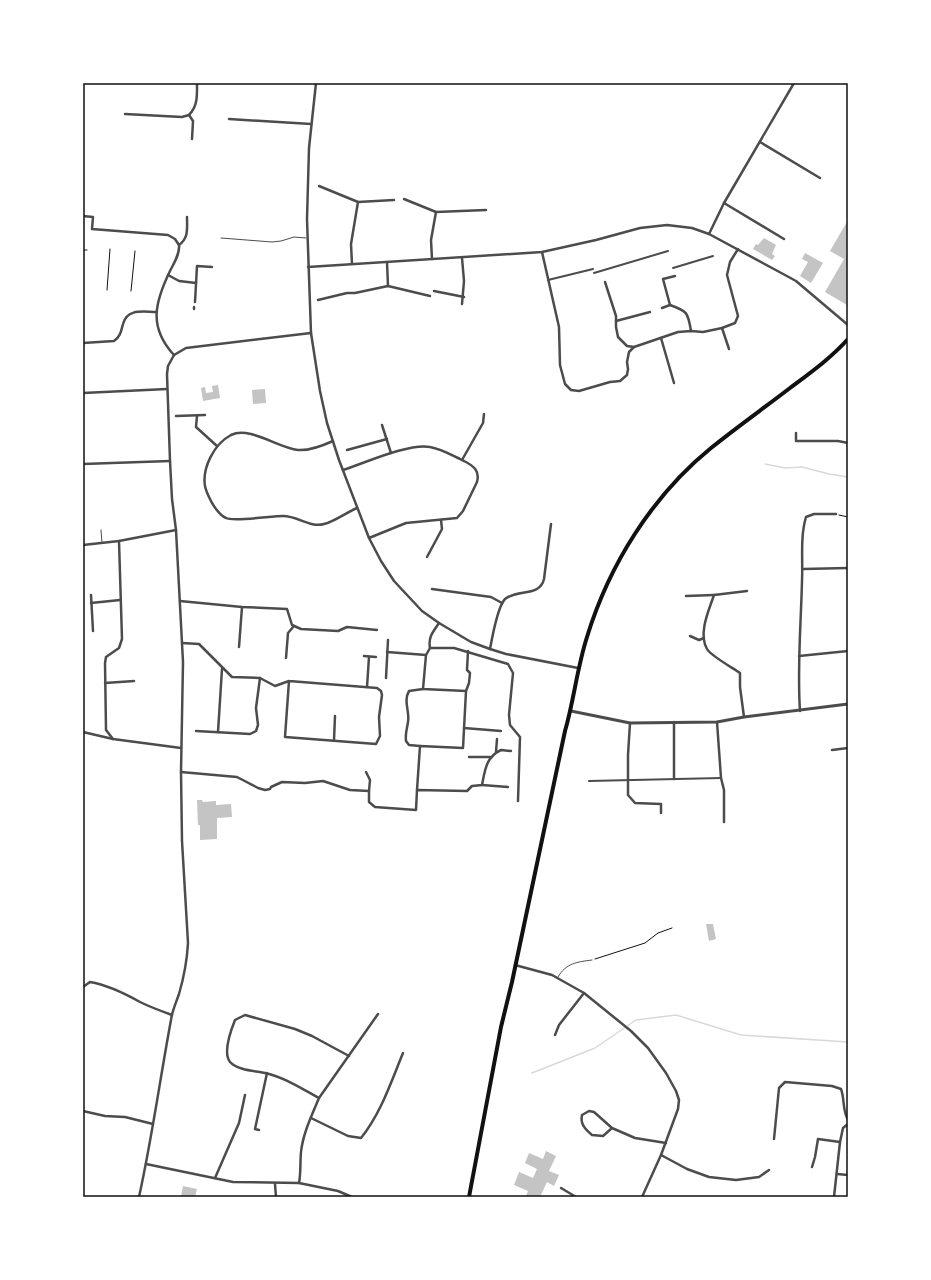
<svg xmlns="http://www.w3.org/2000/svg" width="931" height="1280" viewBox="0 0 931 1280" font-family="Arial,sans-serif">
<rect width="100%" height="100%" fill="#fff"/>
<g fill="none" stroke-linecap="round" stroke-linejoin="round">
<g stroke="#d9d9d9" stroke-width="1.5">
<polyline points="765,464 785,468 802,467 829,474 848,477"/>
<polyline points="532,1073 595,1048 636,1020 676,1015 741,1035 848,1042"/>
</g>
</g>
<g fill="#c4c4c4">
<polygon points="848,220 848,249 846,252 848,253 848,302 847,305 825,292 844,259 830,251"/>
<polygon points="764,238 776,245 772,254 775,256 772,260 753,249 756,244 758,245"/>
<polygon points="805,253 823,263 811,283 800,276 808,262 802,259"/>
<polygon points="218,385 220,398 203,401 201,388 205,387 206,393 213,392 212,386"/>
<polygon points="265,389 266,403 253,404 252,390"/>
<polygon points="197,800 202,800 203,802 216,801 216,805 231,804 232,817 217,818 217,839 200,840 200,825 198,825"/>
<polygon points="706,924 713,924 716,939 709,941"/>
<polygon points="546,1151 556,1156 549,1171 559,1175 554,1186 547,1182 540,1197 530,1197 526,1196 528,1191 514,1185 519,1172 533,1178 537,1169 525,1163 529,1153 543,1159"/>
<polygon points="183,1186 197,1189 195,1197 181,1197"/>
</g>
<g fill="none" stroke-linecap="round" stroke-linejoin="round">
<g stroke="#111" stroke-width="1">
<polyline points="83,255 83,250 87,250"/>
<polyline points="107,290 110,249"/>
<polyline points="131,291 135,251"/>
<polyline points="839,515 848,517"/>
<polyline points="595,959 645,943 658,933 672,928"/>
</g>
<g stroke="#4c4c4c" stroke-width="1">
<polyline points="221,238 272,242 281,241 294,237 306,238"/>
<polyline points="101,530 102,543"/>
<path d="M558 977C566 963 577 962 592 960"/>
</g>
<g stroke="#4c4c4c" stroke-width="2">
<polyline points="673,268 713,256"/>
<polyline points="594,273 668,251"/>
<polyline points="548,280 593,269"/>
<polyline points="589,781 721,778"/>
</g>
<g stroke="#4c4c4c" stroke-width="2.5">
<polyline points="316,83 309,148 307,219 311,333 320,391 327,423 339,460 369,538 381,561 394,581 422,611 439,623 471,642 490,649 506,654 578,668"/>
<polyline points="125,114 182,117 189,115"/>
<polyline points="229,119 311,124"/>
<path d="M192 139 193 121 189 115C198 106 197 95 197 83"/>
<polyline points="760,142 820,178"/>
<polyline points="319,186 358,202 394,200"/>
<polyline points="404,199 436,212"/>
<polyline points="724,203 784,239"/>
<polyline points="83,216 93,217 92,229 168,235 175,239 179,245"/>
<polyline points="709,234 724,203 794,83"/>
<polyline points="542,252 559,327 560,365 565,384 571,390 579,391 610,382 620,381 627,375 628,369 627,362 629,352 634,347 678,332 691,331 703,332 722,328 735,323 738,316 727,275 730,262 738,249"/>
<polyline points="462,258 464,281 462,304"/>
<polyline points="432,259 431,240 436,212 486,210"/>
<polyline points="387,262 388,286"/>
<polyline points="352,264 351,244 358,202"/>
<polyline points="308,267 542,252 596,240 640,228 667,225 692,228 709,234 785,275 796,281 848,325"/>
<polyline points="168,275 179,281 196,283"/>
<path d="M675 276 663 279 670 305C687 311 688 312 691 331"/>
<polyline points="605,282 616,316 616,327 618,337 627,346 634,347"/>
<polyline points="434,291 464,297"/>
<polyline points="318,300 347,293 355,293 388,286 430,296"/>
<polyline points="195,302 197,266 212,267"/>
<polyline points="662,308 670,305"/>
<polyline points="194,309 194,307"/>
<polyline points="616,321 650,312"/>
<polyline points="722,328 729,349"/>
<polyline points="661,338 674,383"/>
<path d="M83 343 114 341C121 336 121 331 123 324 127 308 144 312 156 312"/>
<path d="M174 355C148 327 155 302 170 271 174 263 180 254 179 245 189 238 187 228 187 217"/>
<polyline points="174,355 186,348 311,333"/>
<polyline points="83,393 167,389"/>
<polyline points="176,416 205,415"/>
<polyline points="197,416 196,427 217,446"/>
<polyline points="382,425 391,453"/>
<polyline points="796,433 796,441 838,441 848,443"/>
<path d="M333 441C322 446 310 451 298 450 278 448 250 426 231 435 214 444 202 468 205 486 206 492 209 497 212 503 216 509 219 515 226 518 233 522 272 516 283 516 298 516 310 528 324 524 334 522 347 512 357 508"/>
<polyline points="347,450 387,439"/>
<polyline points="462,460 483,423 484,414"/>
<polyline points="83,464 170,461"/>
<path d="M343 470C365 463 409 443 430 447 442 449 453 456 464 461 474 466 480 471 477 482L463 511 457 518 406 523 369 538"/>
<polyline points="83,545 119,541 176,530"/>
<polyline points="427,557 442,529 441,520"/>
<polyline points="803,569 848,568"/>
<polyline points="432,589 491,597 502,603"/>
<polyline points="91,595 93,631"/>
<polyline points="686,596 714,595"/>
<polyline points="180,601 242,607 287,609 292,625 301,629 338,631 347,627 377,630"/>
<polyline points="91,603 120,600"/>
<path d="M439 623C433 632 428 637 430 648H454L508 664 513 673 509 715 510 725 520 737 518 801"/>
<polyline points="690,636 699,640 704,638"/>
<polyline points="182,643 199,644 232,677 260,678"/>
<polyline points="239,647 242,607"/>
<path d="M490 649C492 638 498 606 505 599 517 589 540 597 544 579L551 524"/>
<polyline points="387,652 426,655"/>
<polyline points="364,656 376,657"/>
<polyline points="799,656 848,651"/>
<polyline points="286,658 288,633 294,626"/>
<polyline points="386,678 388,640"/>
<polyline points="105,683 134,681"/>
<polyline points="367,687 369,657"/>
<polyline points="466,691 469,683 470,673 467,670 468,651"/>
<path d="M800 711C797 668 801 624 802 581 803 560 800 537 806 517L814 514H836"/>
<path d="M744 717 740 687V673C733 668 711 656 707 649 698 633 709 610 714 595L747 591"/>
<polyline points="717,722 721,778 724,790 724,822"/>
<polyline points="630,723 628,755 628,795 635,803 661,804 661,813"/>
<polyline points="464,728 501,731"/>
<polyline points="196,731 250,734 256,731 258,725 256,708 260,678 275,686 289,681 285,737 376,744 380,736 379,717 382,695 381,691 377,688 289,681"/>
<polyline points="83,732 113,739 181,748"/>
<polyline points="218,732 222,669"/>
<polyline points="113,739 106,730 105,663 106,657 119,648 122,639 119,541"/>
<polyline points="334,740 335,716"/>
<path d="M420 746 409 745 406 741C405 734 407 729 408 722 410 712 403 701 409 691L423 689"/>
<polyline points="832,750 848,748"/>
<polyline points="496,752 497,739"/>
<polyline points="469,757 490,757"/>
<path d="M181 772 237 777 258 788 265 790 270 789 271 787 282 782 305 783 323 781 350 790 369 791V802L375 807 416 810 417 790 467 791 472 786 482 785C485 770 486 757 501 750L511 751"/>
<polyline points="366,772 370,780 369,791"/>
<polyline points="674,779 674,722"/>
<polyline points="482,785 508,787"/>
<polyline points="417,790 420,746 463,748 466,691 423,689 426,655 430,648"/>
<polyline points="515,965 552,975 584,993 631,1031 648,1048 666,1073 676,1091 679,1100 678,1109 661,1155 642,1197"/>
<path d="M83 987 90 982C108 985 124 993 140 1002 150 1007 161 1011 172 1015"/>
<polyline points="555,1035 559,1025 584,993"/>
<polyline points="319,1098 378,1014"/>
<polyline points="83,1111 105,1116 125,1117 153,1124"/>
<path d="M311 1118 348 1136 361 1138C381 1113 391 1082 403 1053"/>
<path d="M612 1128 594 1112 589 1111 582 1115C580 1124 585 1129 592 1135L603 1136 612 1128 635 1138 666 1143"/>
<polyline points="259,1130 255,1129 267,1073"/>
<path d="M774 1139 779 1088 785 1082 832 1086 841 1089C845 1100 842 1109 848 1120"/>
<polyline points="661,1155 687,1169 709,1177 736,1180 759,1177 769,1170"/>
<polyline points="146,1164 233,1182 299,1183 338,1191 352,1197"/>
<polyline points="812,1167 815,1157 818,1139 840,1142"/>
<polyline points="837,1174 848,1175"/>
<polyline points="215,1178 239,1123 245,1095"/>
<path d="M299 1183C301 1173 300 1162 301 1152 303 1133 312 1115 319 1098 302 1089 284 1077 265 1073 255 1071 237 1070 230 1062 223 1053 231 1030 235 1020L245 1015 295 1029 312 1036 349 1056"/>
<polyline points="275,1184 276,1197"/>
<polyline points="561,1188 576,1197"/>
<path d="M139 1197C152 1138 160 1079 171 1020 172 1011 176 1003 179 994 184 977 187 961 188 943L182 841 181 772 183 662 176 530 172 499 170 461 167 374 168 366 174 355"/>
<polyline points="834,1197 840,1142 843,1128 848,1124"/>
</g>
<polyline stroke="#4c4c4c" stroke-width="3" points="571,711 630,723 717,722 744,717 848,704"/>
<path stroke="#111" stroke-width="4" d="M469 1197 501 1027 512 982 565 731C574 700 577 668 587 637 609 565 652 496 711 448 737 427 764 408 790 388 810 373 831 358 848 339"/>
</g>
<rect width="931" height="1280" fill="none" stroke="#ffffff" stroke-width="168"/>
<rect x="84" y="84" width="763" height="1112" fill="none" stroke="#111" stroke-width="1.5"/>
</svg>
